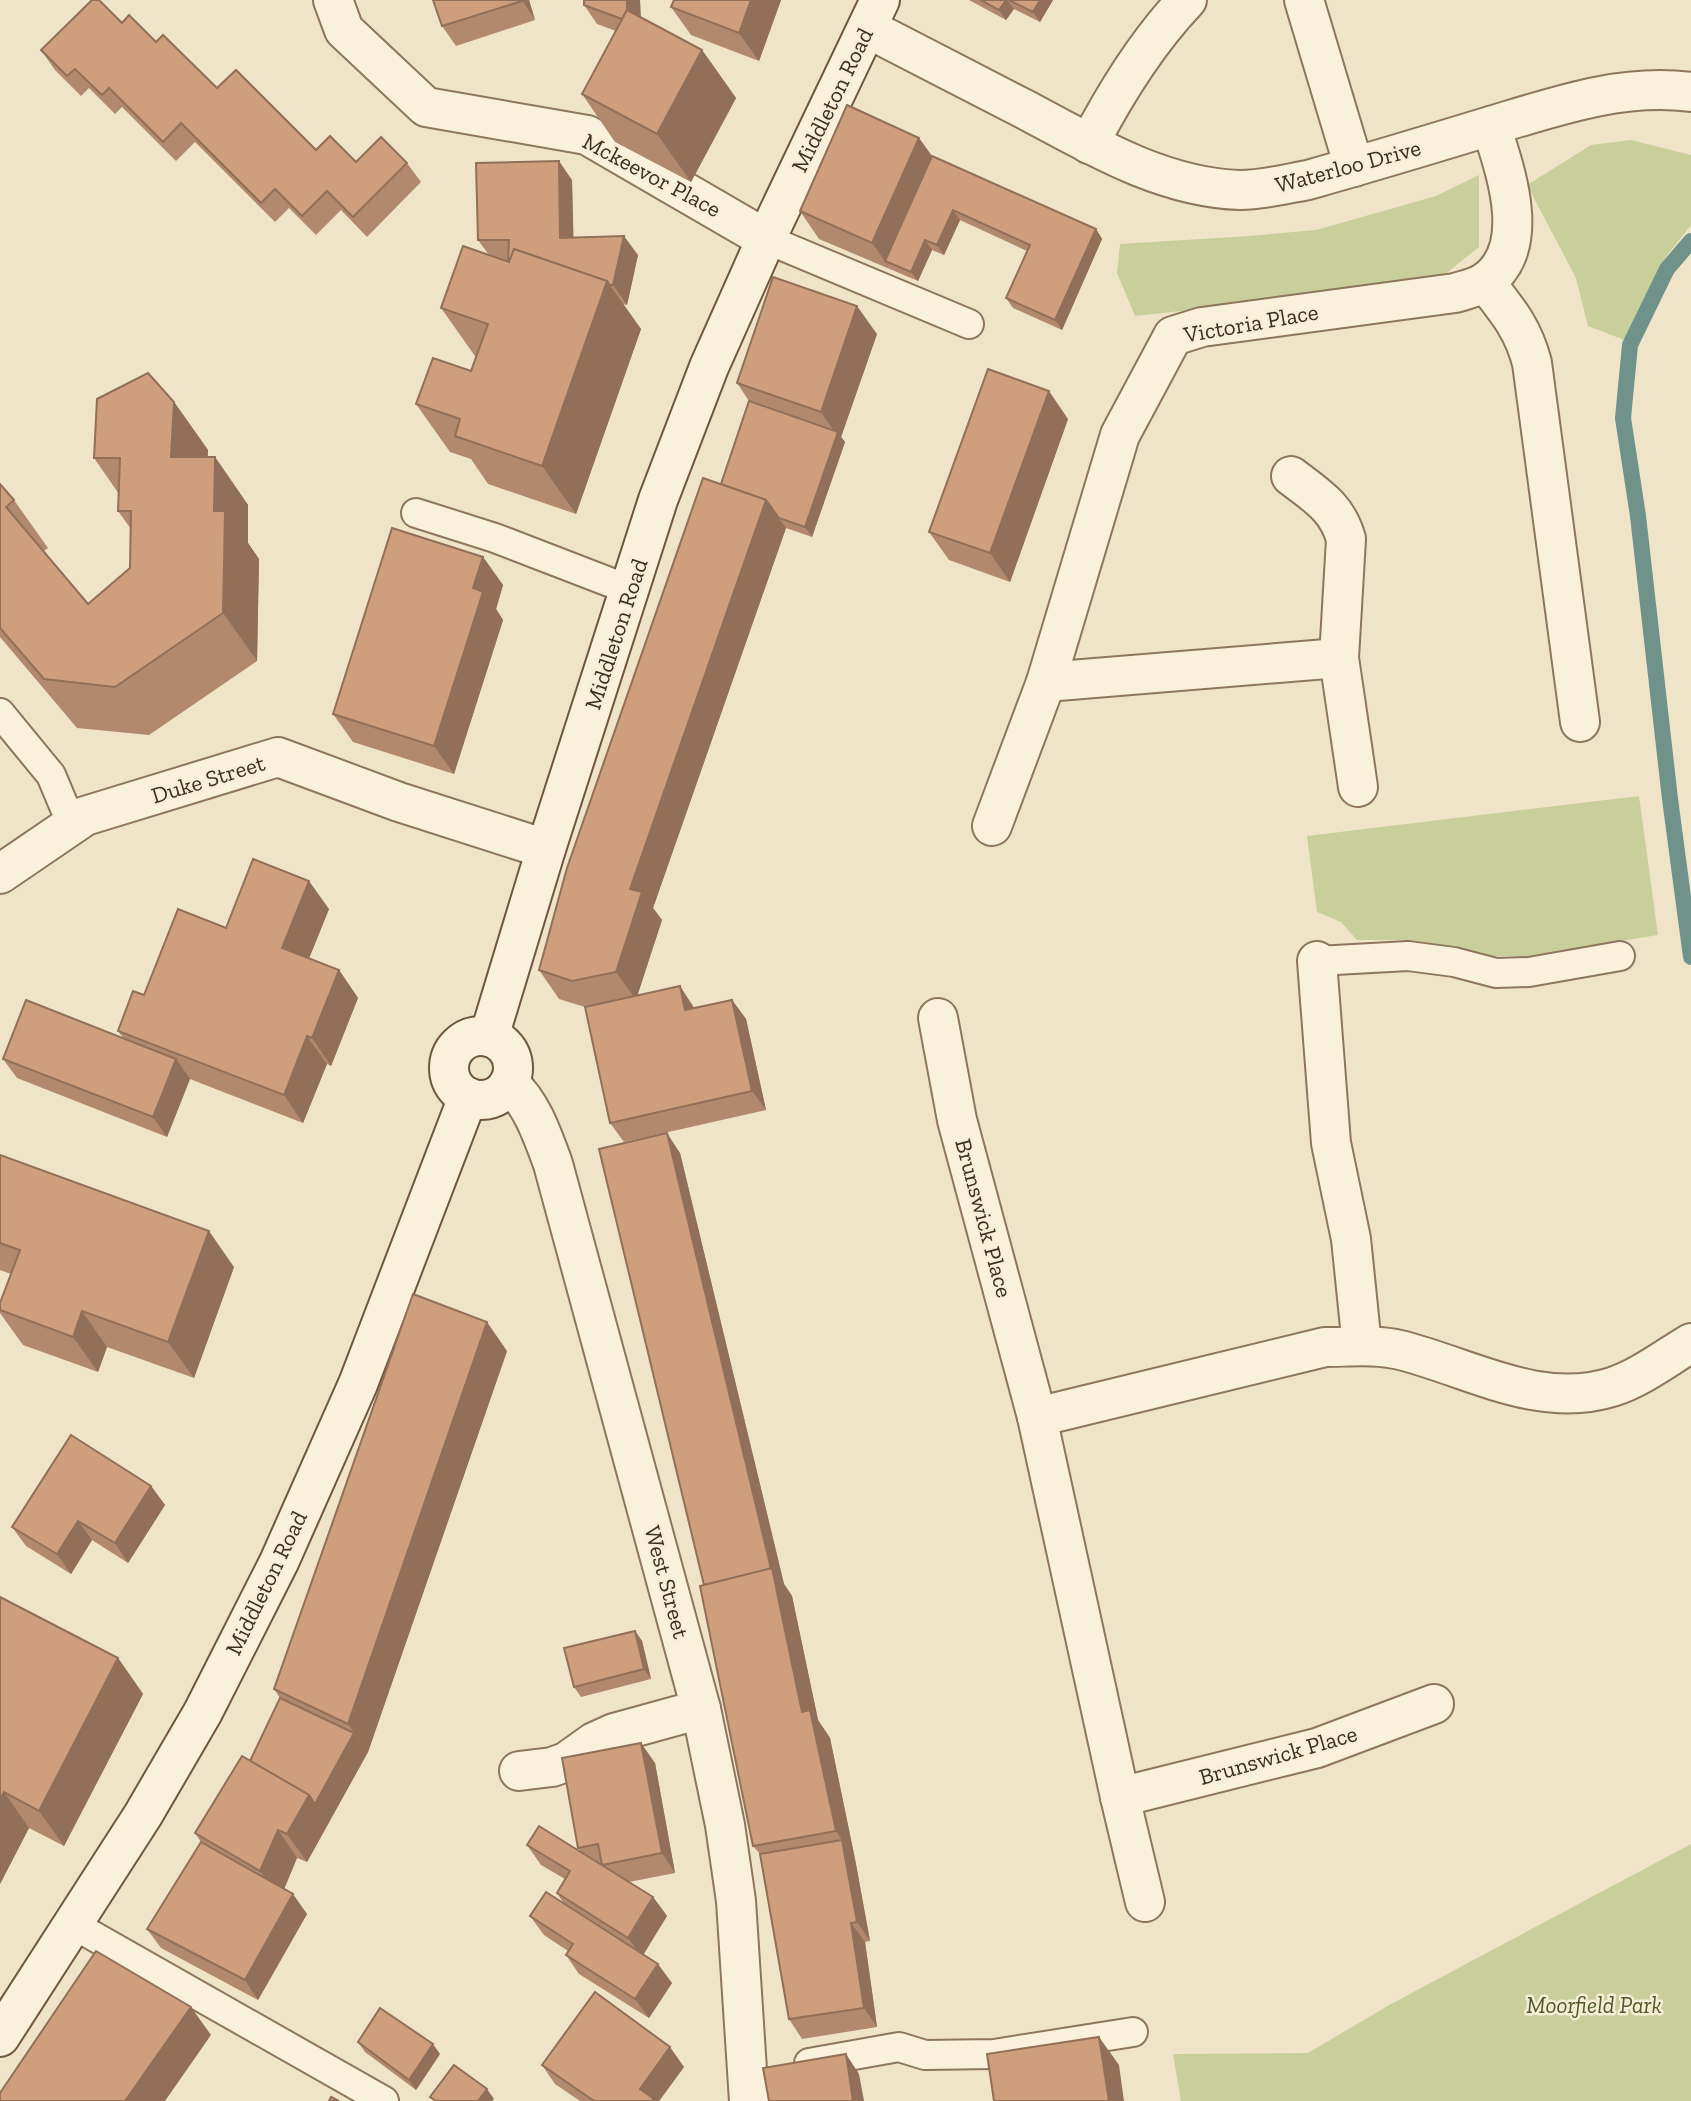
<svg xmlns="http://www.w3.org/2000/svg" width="1691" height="2101" viewBox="0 0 1691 2101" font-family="'Zilla Slab',serif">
<rect width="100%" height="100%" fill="#f0e4c8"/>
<g fill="#c9cf9b">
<polygon points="1631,140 1691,155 1691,225 1665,258 1627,341 1588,326 1576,278 1527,185 1591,145"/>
<polygon points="1479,175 1479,247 1434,283 1135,316 1117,273 1120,244 1248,236 1316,230 1436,196"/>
<polygon points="1639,796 1658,935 1528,956 1489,956 1454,947 1403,940 1357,940 1341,922 1317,912 1307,836"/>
<polygon points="1691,1844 1691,2101 1181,2101 1173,2054 1308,2053 1391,2004"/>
</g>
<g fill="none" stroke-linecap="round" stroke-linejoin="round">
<polyline stroke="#6f938a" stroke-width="16" points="1691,241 1667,269 1630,345 1623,418 1638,516 1670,799 1691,957"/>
<defs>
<g id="lane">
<polyline points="766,239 969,324"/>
<polyline points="416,513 495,538 630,590"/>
<polyline points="0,713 51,775 72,825"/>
<polyline points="1317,961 1408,956 1454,962 1496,973 1529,972 1620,956"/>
<polyline points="74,1925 384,2101"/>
<polyline points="809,2063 899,2047 925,2055 994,2054 1133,2032"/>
</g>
<g id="street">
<polyline points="333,0 344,30 426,107 587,135 766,239"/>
<polyline points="1304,0 1354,167"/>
<path d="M867 28C921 56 974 83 1028 111 1093 146 1164 188 1240 190 1263 190 1286 184 1308 180 1368 163 1428 145 1487 127 1554 107 1620 83 1691 92"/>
<path d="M1089 144C1116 92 1147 42 1187 0"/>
<path d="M1485 282C1507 310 1523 328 1532 363L1580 722"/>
<path d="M1291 476C1317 496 1337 507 1346 539L1339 658 1358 787"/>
<polyline points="1046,682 1339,658"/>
<path d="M992 826 1046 682 1120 435 1173 336 1202 327 1455 293C1464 290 1476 288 1485 282 1534 248 1505 170 1491 126"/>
<polyline points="0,874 85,816 278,757 399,802 546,849"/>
<polyline points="1317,961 1331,1143 1351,1239 1362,1346"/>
<polyline points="938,1018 957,1120 1037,1417 1120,1797 1145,1902"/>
<path d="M509 1083C532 1104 542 1134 553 1164L701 1709 725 1825 736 1901 749 2101"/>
<path d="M1037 1417 1325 1347C1349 1347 1376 1344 1400 1350 1469 1367 1539 1410 1612 1387 1640 1378 1666 1358 1691 1343"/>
<polyline points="519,1771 552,1767 566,1762 594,1742 614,1733 701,1709"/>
<polyline points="1120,1797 1317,1748 1434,1704"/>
</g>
<g id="secondary">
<circle cx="481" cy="1068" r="32"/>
<polyline points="489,1037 546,849 658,500 709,367 766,239 880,0"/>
<polyline points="0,2037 143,1815 203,1712 279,1562 358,1384 468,1097"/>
</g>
</defs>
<use href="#lane" stroke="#8d765c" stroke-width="32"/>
<use href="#street" stroke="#8d765c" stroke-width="42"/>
<use href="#secondary" stroke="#6f573f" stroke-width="42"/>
<use href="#lane" stroke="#faf1dc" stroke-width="28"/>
<use href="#street" stroke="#faf1dc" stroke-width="38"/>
<use href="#secondary" stroke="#faf1dc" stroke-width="38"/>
</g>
<g fill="#b2896c">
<polygon points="433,0 529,0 535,20 456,46 442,26"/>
<polygon points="584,0 640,0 641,17 702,50 736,98 691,182 615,142 582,94 616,31 597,24 584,5"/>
<polygon points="781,0 759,61 691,35 671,7"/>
<polygon points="969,0 1053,0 1040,22 1014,9 1006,20"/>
<polygon points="122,23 156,42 217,88 316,150 356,162 407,163 421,182 367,237 341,210 316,235 289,208 275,222 195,142 176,161 122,107 115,114 89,88 81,96 55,70 41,50"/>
<polygon points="919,138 932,156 1096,229 1102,239 1062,330 1013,308 1006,298 1027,251 960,220 944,255 932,250 918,281 819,239 800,211"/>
<polygon points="572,180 573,238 638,255 627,305 623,304 641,329 576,514 488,484 471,459 450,452 416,404 471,371 476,357 475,356 441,308 489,255 478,240"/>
<polygon points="877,334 841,437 845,442 812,537 786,528 653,908 662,920 637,995 693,1006 694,1008 732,1000 746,1019 766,1110 624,1142 610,1123 585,1007 559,999 539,970 721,484 749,401 737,383"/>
<polygon points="174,402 208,450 208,457 215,457 248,505 248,543 259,559 257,661 149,735 77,728 0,637 0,484 14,500 48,548 44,551 88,604 130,568 131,529 118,511 119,494 94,458"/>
<polygon points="1068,419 1010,582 949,560 929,532"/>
<polygon points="483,557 503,585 496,609 503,620 454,774 353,742 333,714"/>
<polygon points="329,909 309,958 339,970 358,998 331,1066 327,1064 303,1123 190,1079 167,1137 17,1078 3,1059 124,1039 118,1031 144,995 226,928"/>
<polygon points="680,1153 784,1584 792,1596 818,1720 830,1738 855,1859 870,1941 865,1942 877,2027 802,2039 789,2019 760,1854 753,1846 704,1585"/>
<polygon points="0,1155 234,1267 194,1378 107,1347 98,1372 23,1345 0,1313 0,1303 11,1274 0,1270"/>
<polygon points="507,1351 368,1752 307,1862 297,1858 284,1889 307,1914 258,2000 161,1948 147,1929 201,1842 195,1833 250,1761 280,1698 274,1689"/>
<polygon points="151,1486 165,1505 128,1563 92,1540 71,1574 26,1546 12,1527"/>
<polygon points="0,1597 118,1658 143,1694 64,1846 29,1828 0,1884"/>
<polygon points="635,1631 642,1641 651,1679 581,1697 574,1687"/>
<polygon points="655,1763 675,1873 629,1882 653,1897 667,1916 643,1954 672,1983 649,2018 579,1974 566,1955 568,1951 544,1935 530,1916 564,1904 557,1893 565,1879 541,1865 527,1845 581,1852 578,1848"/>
<polygon points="358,2042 440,2054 416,2090 365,2052"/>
<polygon points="542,2065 684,2067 659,2101 580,2101 555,2084"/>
</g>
<g fill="#916f58">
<polygon points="522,0 529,0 535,20"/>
<polygon points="627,0 640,0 641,40 627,21"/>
<polygon points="751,0 781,0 759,61 739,33"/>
<polygon points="1006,0 1007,0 1014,9 1006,20 999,10"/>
<polygon points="1040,0 1053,0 1040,22 1033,12"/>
<polygon points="702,50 736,98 691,182 657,134"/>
<polygon points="919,138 939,166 885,261 872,243"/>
<polygon points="559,161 572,180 574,257 560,238"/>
<polygon points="953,210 960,220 944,255 937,245"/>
<polygon points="1096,229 1102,239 1062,330 1055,320"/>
<polygon points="624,236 638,255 627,305 613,285"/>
<polygon points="925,240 932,250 918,281 911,272"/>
<polygon points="607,281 641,329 576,514 542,466"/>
<polygon points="857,306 877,334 841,437 845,442 812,537 805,527 837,436 821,412"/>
<polygon points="1049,391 1068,419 1010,582 990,553"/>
<polygon points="174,402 208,450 205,505 171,457"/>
<polygon points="215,457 248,505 248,543 259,559 257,661 223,613 214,511"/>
<polygon points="766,500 786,528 653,908 662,920 636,1000 616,972 630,889"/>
<polygon points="483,557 503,585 496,609 503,620 454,774 434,746 473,588"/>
<polygon points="309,881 329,909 302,976 282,948"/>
<polygon points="339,970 358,998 331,1066 312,1038"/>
<polygon points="680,986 693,1006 699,1029 685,1010"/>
<polygon points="732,1000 746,1019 766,1110 752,1091"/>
<polygon points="307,1036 327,1064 303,1123 284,1095"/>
<polygon points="176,1059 190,1079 167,1137 153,1117"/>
<polygon points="667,1133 680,1153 784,1584 792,1596 818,1720 830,1738 855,1859 836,1831 802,1712 773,1579"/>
<polygon points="209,1231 234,1267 194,1378 168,1342"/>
<polygon points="82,1311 107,1347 98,1372 73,1337"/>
<polygon points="487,1322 507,1351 368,1752 348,1724"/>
<polygon points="151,1486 165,1505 128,1563 115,1543"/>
<polygon points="78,1521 92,1540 71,1574 57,1554"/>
<polygon points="635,1631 642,1641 651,1679 644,1669"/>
<polygon points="118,1658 143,1694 64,1846 39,1811"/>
<polygon points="354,1733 368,1752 307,1862 287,1834 309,1795"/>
<polygon points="641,1743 655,1763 675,1873 662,1853"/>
<polygon points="4,1792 29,1828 0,1884 0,1799"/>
<polygon points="278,1830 297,1858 280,1899 260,1871"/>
<polygon points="842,1840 855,1859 870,1941 857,1922"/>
<polygon points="293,1894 307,1914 258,2000 245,1980"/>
<polygon points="653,1897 667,1916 642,1957 628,1938"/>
<polygon points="851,1923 865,1942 877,2027 864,2008"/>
<polygon points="658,1964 672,1983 649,2018 635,1999"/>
<polygon points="191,2007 211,2035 165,2101 125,2101"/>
<polygon points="1099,2037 1119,2065 1124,2101 1109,2101"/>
<polygon points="433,2044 440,2054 416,2090 409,2080"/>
<polygon points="670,2047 684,2067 659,2101 649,2101 640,2089"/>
<polygon points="846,2054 859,2074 864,2101 853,2101"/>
<polygon points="487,2089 494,2099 492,2101 478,2101"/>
</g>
<g fill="#cf9f7d" stroke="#916f58" stroke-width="2">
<polygon points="92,0 99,0 122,23 129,15 156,42 163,35 217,88 236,70 316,150 330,136 356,162 381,137 407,163 353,217 327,191 302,216 275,189 261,203 181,123 163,142 109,88 102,95 75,69 67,76 41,50"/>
<polygon points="433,0 522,0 522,1 442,26"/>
<polygon points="584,0 627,0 627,10 622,19 584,5"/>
<polygon points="674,0 751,0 739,33 671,7"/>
<polygon points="981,0 1006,0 999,10"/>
<polygon points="1009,0 1040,0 1033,12"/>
<polygon points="627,10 702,50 657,134 582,94"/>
<polygon points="847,105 919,138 872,243 800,211"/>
<polygon points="932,156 1096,229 1055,320 1006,298 1030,245 953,210 937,245 925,240 911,272 885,261"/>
<polygon points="559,161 560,238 624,236 613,285 610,285 607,281 514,249 509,262 508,262 509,240 478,240 476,163"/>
<polygon points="463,246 509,262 514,249 607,281 542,466 455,436 460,419 416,404 433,358 471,371 488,324 441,308"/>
<polygon points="773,277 857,306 821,412 737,383"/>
<polygon points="988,369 1049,391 990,553 929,532"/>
<polygon points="148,373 174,402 171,457 215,457 214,511 225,511 223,613 115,687 44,679 0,628 0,484 14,500 6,507 88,604 130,568 131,511 118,511 120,458 94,458 97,399"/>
<polygon points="749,401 838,432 805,527 779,518 766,500 721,484"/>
<polygon points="703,478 766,500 630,889 642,892 616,972 572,981 539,970 567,868"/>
<polygon points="392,528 483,557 473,588 483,592 434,746 333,714"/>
<polygon points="253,859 309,881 282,948 339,970 312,1038 307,1036 284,1095 118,1031 133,991 144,995 178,909 226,928"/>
<polygon points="680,986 685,1010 732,1000 752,1091 610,1123 585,1007"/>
<polygon points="26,1000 176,1059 153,1117 3,1059"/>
<polygon points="667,1133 771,1569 704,1585 599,1149"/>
<polygon points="0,1155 209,1231 168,1342 82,1311 73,1337 0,1310 0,1303 20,1250 0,1243"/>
<polygon points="413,1294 487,1322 348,1724 274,1689"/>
<polygon points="71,1435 151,1486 115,1543 78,1521 57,1554 12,1527"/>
<polygon points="772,1568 802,1712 810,1710 836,1831 753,1846 700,1586"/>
<polygon points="0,1597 118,1658 39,1811 4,1792 0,1799"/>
<polygon points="635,1631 644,1669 574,1687 564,1648"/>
<polygon points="280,1698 354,1733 315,1804 309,1795 250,1761"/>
<polygon points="641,1743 662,1853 602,1865 598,1844 578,1848 562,1758"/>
<polygon points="242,1756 309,1795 287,1834 278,1830 260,1871 195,1833"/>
<polygon points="539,1826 653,1897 628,1938 557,1893 570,1871 527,1845"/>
<polygon points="842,1840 857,1922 851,1923 864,2008 789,2019 760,1854"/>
<polygon points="201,1842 293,1894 245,1980 147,1929"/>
<polygon points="546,1892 658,1964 635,1999 566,1955 573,1944 530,1916"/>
<polygon points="96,1951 191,2007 125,2101 0,2101 0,2093"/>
<polygon points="595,1992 670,2047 640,2089 654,2099 652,2101 594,2101 542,2065"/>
<polygon points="380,2008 433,2044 409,2080 358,2042"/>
<polygon points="1099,2037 1109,2101 994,2101 987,2054"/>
<polygon points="846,2054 853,2101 769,2101 763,2068"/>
<polygon points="454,2065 487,2089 478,2101 436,2101 430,2097"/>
<polygon points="331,2097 339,2101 329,2101"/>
</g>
<g text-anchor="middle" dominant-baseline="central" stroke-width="5" stroke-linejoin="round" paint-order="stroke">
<g font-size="23" fill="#3d2e20" stroke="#f7eed8">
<text transform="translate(832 100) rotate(-64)">Middleton Road</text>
<text transform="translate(1348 166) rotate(-15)">Waterloo Drive</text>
<text transform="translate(652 175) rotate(28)">Mckeevor Place</text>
<text transform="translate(1251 323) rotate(-10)">Victoria Place</text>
<text transform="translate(616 634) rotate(-72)">Middleton Road</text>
<text transform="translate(208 779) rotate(-17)">Duke Street</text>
<text transform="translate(984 1218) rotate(75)">Brunswick Place</text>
<text transform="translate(667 1582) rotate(75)">West Street</text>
<text transform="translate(266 1583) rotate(-64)">Middleton Road</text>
<text transform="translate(1278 1755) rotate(-16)">Brunswick Place</text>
</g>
<g font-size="23" font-style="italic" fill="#4d5a26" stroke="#f7eed8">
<text x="1594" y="2005">Moorfield Park</text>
</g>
</g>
</svg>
